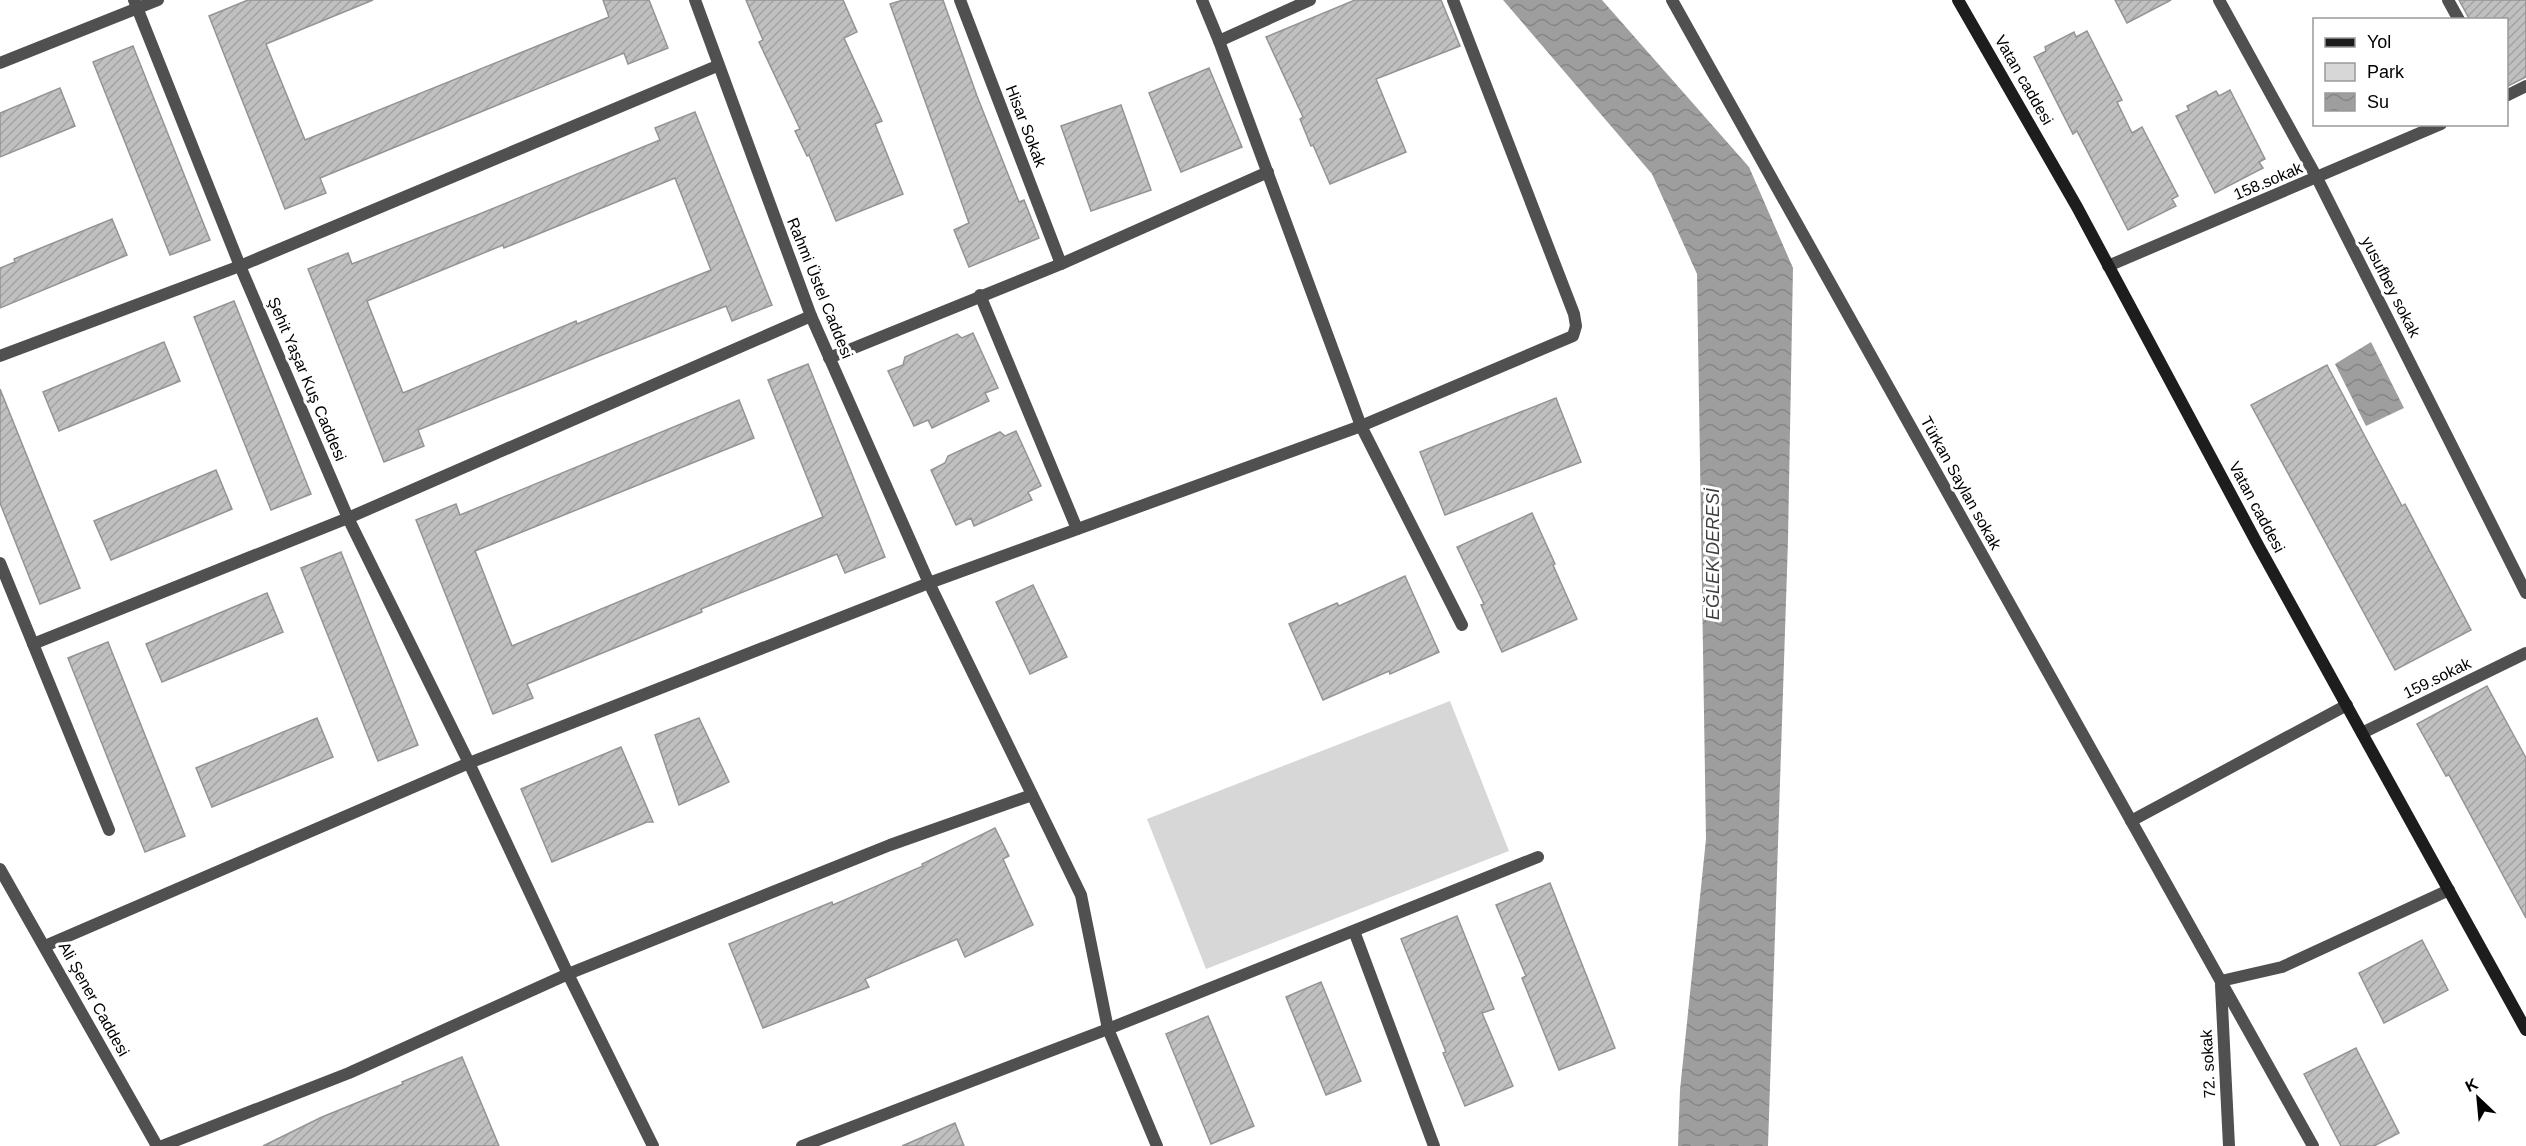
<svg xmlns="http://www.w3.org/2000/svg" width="2526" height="1146" viewBox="0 0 2526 1146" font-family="Helvetica,sans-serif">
<defs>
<pattern id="water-waves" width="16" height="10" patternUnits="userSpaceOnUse" patternTransform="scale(1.5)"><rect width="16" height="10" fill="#9e9e9e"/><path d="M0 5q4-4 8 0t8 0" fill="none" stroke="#868686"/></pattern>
<pattern id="building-hatch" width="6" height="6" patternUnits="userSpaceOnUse" patternTransform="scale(1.5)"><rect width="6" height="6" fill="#c0c0c0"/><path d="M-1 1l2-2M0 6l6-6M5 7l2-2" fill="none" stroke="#a3a3a3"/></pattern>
</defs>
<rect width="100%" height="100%" fill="#fff"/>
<polygon fill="#d7d7d7" points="1450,701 1509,851 1206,969 1147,819"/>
<g fill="url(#water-waves)">
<polygon points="1503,0 1602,0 1749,167 1793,268 1788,540 1768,1146 1678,1146 1680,1090 1706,839 1697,274 1652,174"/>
<polygon points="2371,342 2404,408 2366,426 2335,364"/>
</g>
<g fill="url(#building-hatch)" stroke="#949494" stroke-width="1.5" fill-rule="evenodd">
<polygon points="248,0 373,0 266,44 305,140 609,17 603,0 649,0 668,48 628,64 624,53 320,178 326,193 285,209 209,16"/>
<polygon points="746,0 843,0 857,32 844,38 882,121 875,124 903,194 836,221 809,155 807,156 795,131 800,129 759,42 763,40"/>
<polygon points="903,0 943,0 977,96 1019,202 1024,200 1039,238 969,267 954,230 969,223 890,4"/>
<polygon points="1355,0 1441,0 1460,46 1376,79 1406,152 1330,184 1313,145 1311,146 1300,119 1303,117 1266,37"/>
<polygon points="2115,0 2171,0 2127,23"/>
<polygon points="2459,0 2526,0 2526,77 2506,87 2506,20 2470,20"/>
<polygon points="2087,31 2122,100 2117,102 2132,133 2142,127 2178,196 2172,199 2176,206 2128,230 2077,131 2073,134 2034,57 2046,51 2045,47 2074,32 2076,37"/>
<polygon points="133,46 210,240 170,255 93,62"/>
<polygon points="1209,68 1242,147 1181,172 1149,93"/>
<polygon points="60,88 75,126 0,157 0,113"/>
<polygon points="2230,90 2265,159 2259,162 2263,168 2215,193 2176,116 2189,110 2187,106 2216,91 2219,96"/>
<polygon points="1121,105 1151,190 1091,211 1061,126"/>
<path d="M695 112 772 305 732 321 726 306 602 355 418 430 424 446 384 462 308 269 348 253 352 264 477 215 660 140 655 128ZM675 178 711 270 577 324 576 321 403 393 367 301 503 245 504 248Z"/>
<polygon points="112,219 127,255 0,308 0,268 15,262 14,259"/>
<polygon points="234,301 311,494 271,510 194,317"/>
<polygon points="973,333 998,388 985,393 989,401 940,424 932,428 928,420 914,426 888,371 903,365 905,357 957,334 962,338"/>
<polygon points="164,342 180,381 59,431 43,392"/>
<polygon points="808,364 885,557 845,573 837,554 701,609 702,612 527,684 533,698 493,714 416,520 456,504 460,515 739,400 754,438 475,551 512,646 823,517 768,380"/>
<polygon points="2327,365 2402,506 2405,504 2471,630 2395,670 2251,405"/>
<polygon points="0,389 80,588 40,604 0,503"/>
<polygon points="1556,398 1581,462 1445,515 1420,452"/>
<polygon points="1016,431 1041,486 1028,492 1032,500 974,526 971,518 956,525 931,470 945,463 948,456 1000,432 1005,436"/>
<polygon points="216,470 232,509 111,560 94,521"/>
<polygon points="1532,513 1555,564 1553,565 1577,619 1502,652 1481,605 1484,604 1457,547"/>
<polygon points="341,552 418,745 378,761 301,568"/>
<polygon points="1405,576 1439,652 1390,674 1389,671 1323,700 1289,624 1337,603 1339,606"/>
<polygon points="1033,585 1067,657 1030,674 996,602"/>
<polygon points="267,593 283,632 162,682 146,644"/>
<polygon points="108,642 185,836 145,852 68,658"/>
<polygon points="2487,686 2526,758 2526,918 2449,775 2446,776 2417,724"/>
<polygon points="317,718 333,757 212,807 196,768"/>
<polygon points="699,718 729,782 679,805 655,735"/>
<polygon points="621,747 653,822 647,822 552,862 521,789"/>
<polygon points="995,828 1009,856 1003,859 1033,925 965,957 957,939 865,979 869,987 763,1028 729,944 832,902 833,905 923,866 922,864"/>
<polygon points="1550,883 1615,1048 1559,1070 1522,978 1526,976 1496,905"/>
<polygon points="1457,916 1494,1009 1482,1013 1513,1086 1465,1106 1443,1053 1446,1052 1401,939"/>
<polygon points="2422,940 2448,990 2384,1023 2359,973"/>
<polygon points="1321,982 1361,1081 1326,1095 1286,997"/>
<polygon points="1208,1016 1254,1126 1211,1144 1166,1034"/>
<polygon points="2356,1048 2399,1133 2374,1146 2341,1146 2304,1074"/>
<polygon points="462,1057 499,1146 263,1146 322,1117 403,1084 402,1082"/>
<polygon points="955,1123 964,1146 902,1146"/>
</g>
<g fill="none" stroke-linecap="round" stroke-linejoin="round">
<g stroke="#505050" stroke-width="12">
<polyline points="134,0 240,266 348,518 469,763 568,974 653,1146"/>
<polyline points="695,0 811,316 929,583 1081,895 1108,1029 1157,1146"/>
<polyline points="960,0 1061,264"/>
<polyline points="1202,0 1219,41 1361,426 1462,625"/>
<polyline points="1672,0 2313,1146"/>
<polyline points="2219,0 2317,178 2526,593"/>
<polyline points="2448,0 2459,20"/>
<polyline points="1219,41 1310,0"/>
<polyline points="0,63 158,0"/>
<polyline points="2506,96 2526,86"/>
<polyline points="2108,266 2441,124"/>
<polyline points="980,295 1077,529"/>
<polyline points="0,356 240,266 717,66"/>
<polyline points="829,358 1061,264 1268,172"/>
<polyline points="0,563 109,830"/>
<polyline points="33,644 348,518 811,316"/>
<polyline points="2362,733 2526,653"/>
<polyline points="2131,821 2347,705"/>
<polyline points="0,869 157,1146"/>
<polyline points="1354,931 1434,1146"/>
<polyline points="45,946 469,763 929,583 1361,426 1573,336 1576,326 1574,314 1453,0"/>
<polyline points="2221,981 2282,967 2449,890"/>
<polyline points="2221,985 2229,1146"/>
<polyline points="162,1146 349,1073 568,974 890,845 1032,795"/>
<polyline points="802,1146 1108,1029 1538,857"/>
</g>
<polyline stroke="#1d1d1d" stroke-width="12" points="1958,0 2077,207 2259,547 2526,1030"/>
</g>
<g text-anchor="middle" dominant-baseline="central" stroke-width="6" stroke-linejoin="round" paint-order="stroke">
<g font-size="16" fill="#000" stroke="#fff">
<text transform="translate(2024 80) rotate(60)">Vatan caddesi</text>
<text transform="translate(1026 126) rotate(69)">Hisar Sokak</text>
<text transform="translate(2268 181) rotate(-23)">158.sokak</text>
<text transform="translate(2391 287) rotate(63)">yusufbey sokak</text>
<text transform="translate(820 288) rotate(68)">Rahmi Üstel Caddesi</text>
<text transform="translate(307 379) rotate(67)">Şehit Yaşar Kuş Caddesi</text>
<text transform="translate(1961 483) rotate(61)">Türkan Saylan sokak</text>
<text transform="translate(2257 507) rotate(62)">Vatan caddesi</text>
<text transform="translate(2437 678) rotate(-26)">159.sokak</text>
<text transform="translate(94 999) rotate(61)">Ali Şener Caddesi</text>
<text transform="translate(2208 1064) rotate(-93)">72. sokak</text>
</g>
<g font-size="18" font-style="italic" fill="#3f3f3f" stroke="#fff">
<text transform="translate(1713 554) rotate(-90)">EĞLEK DERESİ</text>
</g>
</g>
<rect x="2313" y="18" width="195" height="108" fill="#ffffff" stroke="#999999" stroke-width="1.5"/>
<rect x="2325" y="38" width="30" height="9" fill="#1d1d1d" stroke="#999999" stroke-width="1.5"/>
<text x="2367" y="48" font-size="18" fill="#000000">Yol</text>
<rect x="2325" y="63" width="30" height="18" fill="#d7d7d7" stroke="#999999" stroke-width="1.5"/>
<text x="2367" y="78" font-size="18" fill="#000000">Park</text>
<rect x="2325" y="93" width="30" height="18" fill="url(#water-waves)" stroke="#999999" stroke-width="1.5"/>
<text x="2367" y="108" font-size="18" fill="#000000">Su</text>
<g transform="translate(2478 1098) rotate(334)" stroke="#ffffff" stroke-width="4.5" paint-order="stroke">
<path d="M0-4.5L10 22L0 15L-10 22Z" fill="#000000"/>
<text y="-9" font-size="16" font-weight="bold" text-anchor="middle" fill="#000000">K</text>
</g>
</svg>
